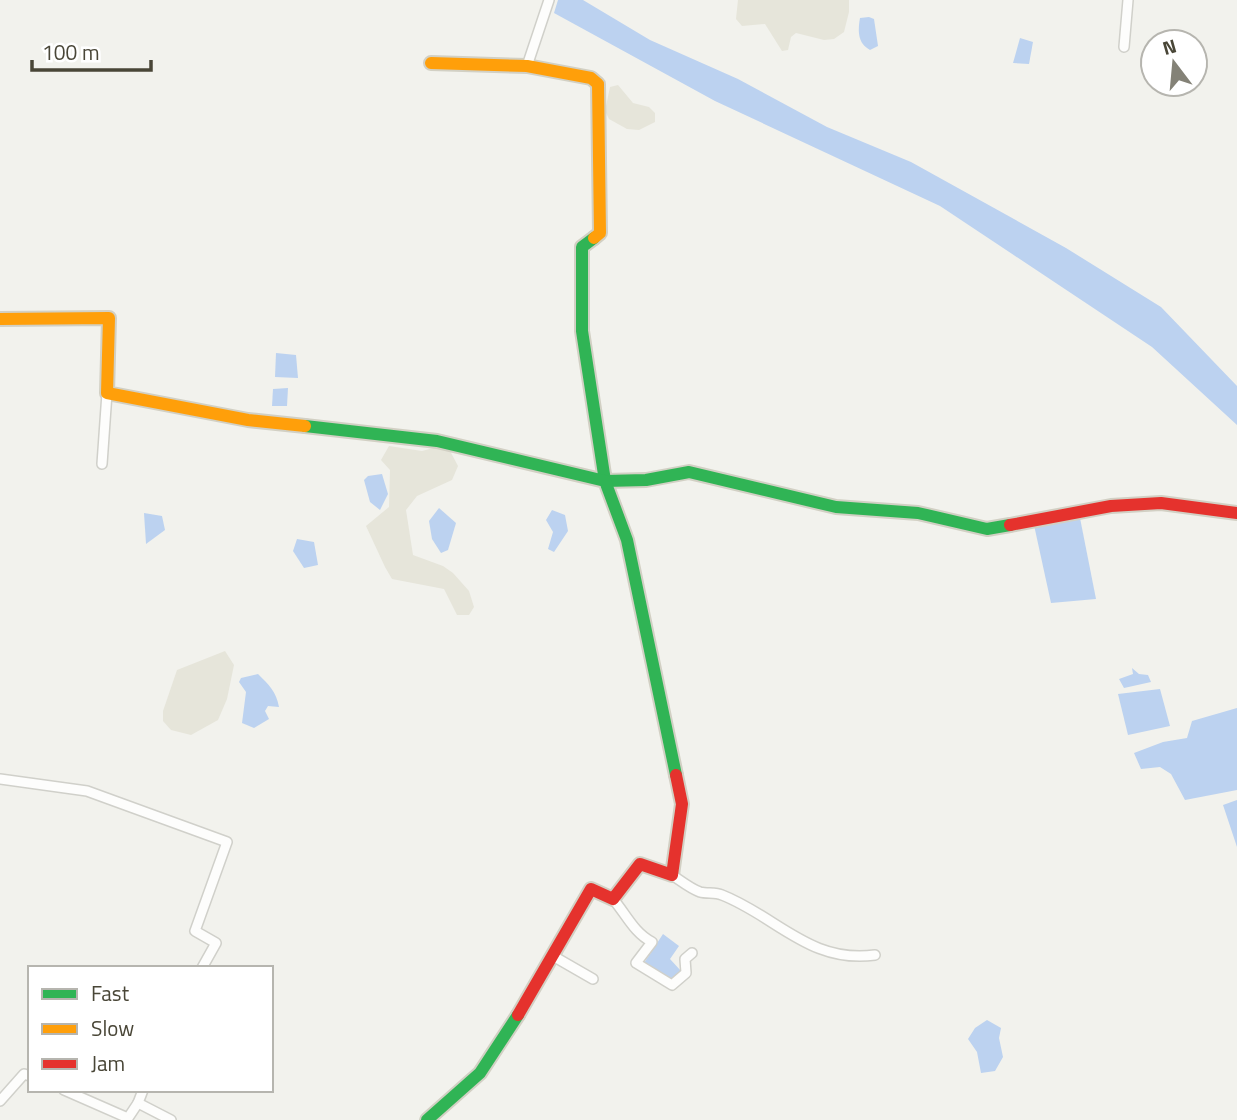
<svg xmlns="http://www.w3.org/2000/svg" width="1237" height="1120" viewBox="0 0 1237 1120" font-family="'Titillium Web',sans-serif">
<rect width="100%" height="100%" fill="#f2f2ed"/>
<g fill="#e6e5da">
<polygon points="738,0 849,0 849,12 844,32 834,39 824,40 796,33 791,37 788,50 782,51 765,24 742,26 736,19"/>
<polygon points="618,85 633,103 649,107 655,113 655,122 639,130 627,129 609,119 605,111 610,87"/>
<polygon points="389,446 422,451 437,447 449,449 458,466 452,480 417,496 406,510 413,555 443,566 453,573 469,591 474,607 469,615 457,615 444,589 392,579 385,567 366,526 389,507 390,470 381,460"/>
<polygon points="225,651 234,665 227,699 218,720 191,735 171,730 163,721 163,711 177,670"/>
</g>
<g fill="#bcd2f0">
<polygon points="558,0 583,0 650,40 738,79 827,127 911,162 1066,248 1161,307 1237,386 1237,425 1152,347 940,206 715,101 554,13"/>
<path d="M869 17 874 19 878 46 870 50C857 43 858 30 860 18Z"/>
<polygon points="1020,38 1033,42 1029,64 1013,63"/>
<polygon points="276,353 296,355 298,378 275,377"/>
<polygon points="288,388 287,406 272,406 273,389"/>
<polygon points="382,474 388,494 380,510 370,502 364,480 368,476"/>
<polygon points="439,508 456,523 448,550 441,553 432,539 429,521"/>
<polygon points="552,510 565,515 568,531 554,552 548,549 553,532 546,520"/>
<polygon points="144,513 162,516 165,530 146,544"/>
<polygon points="1080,518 1096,599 1051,603 1034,525"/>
<polygon points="297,539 314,542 318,565 304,568 293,551"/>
<polygon points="1132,668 1139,674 1148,675 1151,682 1124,688 1119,679 1133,674"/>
<path d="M258 674C269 685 276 691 279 707L268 706 265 711 269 719 254 728 242 723 246 692 239 682 241 678Z"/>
<polygon points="1160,689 1170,726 1128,735 1118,694"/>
<polygon points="1237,708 1237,790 1185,800 1171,774 1160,767 1141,769 1134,753 1163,742 1187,738 1192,721"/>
<polygon points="1237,800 1237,847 1223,805"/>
<polygon points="663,934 679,946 670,959 681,971 672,982 644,963"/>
<polygon points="987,1020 1001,1028 999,1038 1003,1057 995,1071 981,1073 977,1052 968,1039 975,1028"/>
</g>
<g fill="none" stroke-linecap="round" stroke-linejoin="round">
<defs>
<g id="street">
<polyline points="1124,47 1128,0"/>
<polyline points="527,66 549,0"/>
<polyline points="102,464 107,393"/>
<polyline points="0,779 87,791 227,842 195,931 216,943 202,968"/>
<path d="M672 875C681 881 691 889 700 892 707 894 715 892 722 895 776 916 810 964 875 955"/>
<path d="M613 899C626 914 634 933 652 942L636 963 672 985 686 973 685 959 692 953"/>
<polyline points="553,956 593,979"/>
<polyline points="64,1090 128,1118 138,1103"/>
<polyline points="143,1090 138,1103 171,1120"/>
<polyline points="0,1101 24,1074 30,1076"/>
</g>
<g id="fast">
<polyline points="594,238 582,247 582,331 605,481 646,480 689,472 836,507 918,513 987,529 1010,525"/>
<polyline points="305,426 437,441 605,481 627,540 676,775"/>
<polyline points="427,1120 480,1073 518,1015"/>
</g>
<g id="slow">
<polyline points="431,63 527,66 591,78 598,84 600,233 594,238"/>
<polyline points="0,319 109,318 107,393 248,420 305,426"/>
</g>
<g id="jam">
<polyline points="1010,525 1111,506 1161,503 1237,513"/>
<polyline points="518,1015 591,889 613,899 640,864 672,875 682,804 676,775"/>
</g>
</defs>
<use href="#street" stroke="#d0d0ca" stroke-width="12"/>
<use href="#fast" stroke="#d2d0c4" stroke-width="16"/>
<use href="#slow" stroke="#d2d0c4" stroke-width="16"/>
<use href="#jam" stroke="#d2d0c4" stroke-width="16"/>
<use href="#street" stroke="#fdfdfc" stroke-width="9"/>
<use href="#fast" stroke="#30b455" stroke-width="12"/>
<use href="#slow" stroke="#ff9f0a" stroke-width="12"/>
<use href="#jam" stroke="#e5322d" stroke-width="12"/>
</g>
<rect x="28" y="966" width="245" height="126" fill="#ffffff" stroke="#b6b5af" stroke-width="2"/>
<rect x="42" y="989" width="35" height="10" fill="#30b455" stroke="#b6b5af" stroke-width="2"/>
<text x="91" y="1001" font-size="21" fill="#494637">Fast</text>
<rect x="42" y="1024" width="35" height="10" fill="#ff9f0a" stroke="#b6b5af" stroke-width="2"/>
<text x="91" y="1036" font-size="21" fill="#494637">Slow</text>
<rect x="42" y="1059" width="35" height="10" fill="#e5322d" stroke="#b6b5af" stroke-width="2"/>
<text x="91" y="1071" font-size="21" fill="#494637">Jam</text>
<g transform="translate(1174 63) rotate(344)"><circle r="33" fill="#ffffff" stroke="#b6b5af" stroke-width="2"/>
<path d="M0-5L12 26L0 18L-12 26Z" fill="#848277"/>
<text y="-10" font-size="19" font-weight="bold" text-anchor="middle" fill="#494637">N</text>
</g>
<path d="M32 60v10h119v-10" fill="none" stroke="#494637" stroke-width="3.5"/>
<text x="42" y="60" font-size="21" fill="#494637" stroke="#ffffff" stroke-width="5" paint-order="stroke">100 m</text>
</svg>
